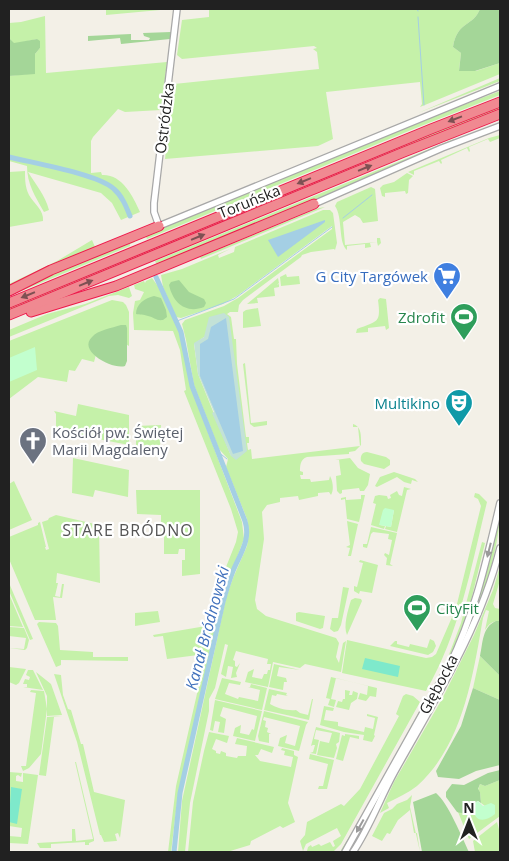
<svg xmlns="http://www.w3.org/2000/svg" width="509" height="861" viewBox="0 0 509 861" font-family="'Open Sans',sans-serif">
<rect width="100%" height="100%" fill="#f3f0e7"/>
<g fill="#c5f1a9" fill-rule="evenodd">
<polygon points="106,9 171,9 106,15"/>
<path d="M209 9H480C473 27 457 21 453 47L461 53 459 70 476 71 500 63V74L420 107 422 104 420 82 326 92 333 139 318 146 165 159 174 84 319 69 317 52 313 49 317 48 314 46 182 59 177 55 182 20 209 17Z"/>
<path d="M45 16 46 73 167 62 161 110 125 112 118 109 93 137 91 141V173L101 172 102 175C122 174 133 196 140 212L121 220 112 203 101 193 28 172C36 185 45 195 49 210L44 212C35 196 27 184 27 166L9 161V76L35 73V54L40 48 37 39 14 44 9 38V23L21 22Z"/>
<polygon points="500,78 500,81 418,113"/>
<polygon points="500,91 500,95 416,128 147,239 145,235 429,118"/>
<polygon points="500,107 500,109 429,137 9,310 9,308 401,146"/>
<polygon points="500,135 500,138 490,142 488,139 469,147 470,151 469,152 467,148 441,160 442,163 441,164 439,161 414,171 414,175 408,172 489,138"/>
<polygon points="454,139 454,140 368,178 164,262 157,265 155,261"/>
<path d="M25 171C25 179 25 187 29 195 34 204 44 210 43 221L9 227V172Z"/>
<polygon points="407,173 413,176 409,180 408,193 406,194 405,191 385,193 385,197 382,196 380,188 383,185 394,182"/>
<path d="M371 187 375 189 378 221 363 223 360 218 355 215 343 222 345 245 377 242V238H380L381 243 378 246 377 242 370 243 371 247 365 248V244L347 246V250C338 243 343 217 335 206L337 202Z"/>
<polygon points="325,207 201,259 200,257 319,208"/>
<path d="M323 210H330L333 213 337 243 335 250 334 249 311 252 302 255 301 257 243 300 239 305 238 312H230L227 314 231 317 234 339H236L237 364 246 437H249V443H247L248 450 251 449 252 459 360 446 358 427H353V424C362 427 361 436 361 445L355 451 349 452V454L307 457C300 459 300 467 300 471L303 472V475H300L301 479H310L311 482 329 480 330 476C333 481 334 490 331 495L329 492 318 493V496L299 500 298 496 280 498V502L267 505 262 512 264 539 255 600 257 609 266 616 336 638 339 643 336 657 339 663 343 643 346 641 341 672 305 664 300 668 273 662 268 687 245 682 248 672 254 669 252 677 262 679 264 674H267L268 670H270L271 664H267L268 659 236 651 233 660 235 661V666L237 667 240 663 236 673 237 677 231 678 233 667 228 666 226 677 221 674 228 645 225 644 215 688 209 699V711L190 803 185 852H178L182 801 226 598 233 578 247 546 249 532 247 519 226 467 228 459 219 449 194 385 186 340 182 324 185 320 224 306 238 298 332 229V226L237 296 223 304 181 318 176 317 163 287 161 275 182 269 230 249 218 255 219 258 234 252 235 247ZM204 337 231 456 198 374 194 344Z"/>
<polygon points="131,233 125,237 9,287 9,284 57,261 92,240 95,247"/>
<polygon points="134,240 135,242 130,244 130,246 9,296 9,293"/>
<polygon points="286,274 287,277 299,276 300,284 281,286 280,277"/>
<polygon points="152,278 160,289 179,331 190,385 242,522 244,539 223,594 178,795 171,852 168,852 176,786 206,654 167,659 163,636 154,637 153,635 212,625 227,572 224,572 236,542 238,532 231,509 184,391 186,390 180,350 173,331 134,330 133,313 135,301 140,300 144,292 135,289 134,285 144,281 145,283 146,281"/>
<polygon points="278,278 279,283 277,285 279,284 279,287 274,288 275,296 257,298 258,303 247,304"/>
<polygon points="129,287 132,296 129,298 118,295 109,296 9,337 9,330 47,314 85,304"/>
<path d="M380 298 386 299 389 328 386 330 385 326 368 328V332L356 333 357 329C378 321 381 323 378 300Z"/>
<polygon points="112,300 123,302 126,305 129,312 129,346 116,338 98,347 94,362 82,359 75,371 69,370 67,382 38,377 9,399 9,341"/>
<polygon points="258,308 261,326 243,328 243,312 246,310"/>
<polygon points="245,363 251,423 267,421 267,425 254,427 250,424 243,364"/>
<polygon points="78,404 129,415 129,445 56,431 56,414 54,411 76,416"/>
<polygon points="161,425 160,447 136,446 136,426"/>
<path d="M367 452 386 457 390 460V465L384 469 364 464 361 461C360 456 362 452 367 452Z"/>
<polygon points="73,458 129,470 128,497 95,490 93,497 72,493"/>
<polygon points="350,458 358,468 370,474 368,485 364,491 360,491 359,488 342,490 342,493 340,494 337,491 336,476 341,475 339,460 335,460"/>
<polygon points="394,472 415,479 418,482 412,480 411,484 404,482 397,477 377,487 375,486 380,477"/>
<polygon points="14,481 32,520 9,530 9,484"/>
<polygon points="404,487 411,489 407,490 397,532 385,529 386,526 391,527 394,510 380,525 385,526 384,529 371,525 376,504 373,503 375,496 379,495 387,496 388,499 391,498 390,495 397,491 399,495 402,496"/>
<polygon points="136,490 200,490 200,574 182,576 182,560 185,560 185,549 179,549 178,554 164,554 164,536 161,535 161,515 137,514"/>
<path d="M475 493 479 494 487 502C471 567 460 632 426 691L342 673 347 640 426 658 432 657 436 654 456 608 481 506 478 499 474 497Z"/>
<polygon points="361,495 365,495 359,522 347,519 345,499 341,500 341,498 346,497 346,500 361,499"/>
<path d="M500 514C500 537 485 600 472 618L484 579Z"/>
<polygon points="56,515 99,525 100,583 57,573 56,583 58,583 55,596 60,597 62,584 64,584 62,598 53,597 56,620 35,620 9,559 9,537 38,525 38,523 40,522 46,547 45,547 46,550 49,549 42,522 48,520 49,518"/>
<polygon points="347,521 358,524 351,556 348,556 350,548 346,547 350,545"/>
<polygon points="371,527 397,533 390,564 393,566 386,565 387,558 384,555 385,553 389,555 392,540 388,539 389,534 373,532 371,534 367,548 363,547 363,544 367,544"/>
<polygon points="482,542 485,543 468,613 458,640 430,692 445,665 461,623"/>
<polygon points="360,560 378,565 372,593 360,591 359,594 354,591 354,586 357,587 363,563 359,562"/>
<path d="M500 566V580L493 604 495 608 500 609V621C492 621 489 624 485 630L489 611 486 610 483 618C473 675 463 745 417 786 408 793 397 798 387 803L389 808 380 813 394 782 442 699 474 635 493 590Z"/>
<polygon points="9,583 33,639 30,640 9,591"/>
<polygon points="343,587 349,588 341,625 338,631 334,632 330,629 332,618 338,618"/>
<polygon points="9,594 23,627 9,626"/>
<path d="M355 598 361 599 362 601 347 635C343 626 348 610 351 600Z"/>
<polygon points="158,611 160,622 135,626 135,613"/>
<polygon points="299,612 325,616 323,628 320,629 296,621 296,613"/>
<polygon points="39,622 56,623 58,626 60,650 93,652 93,657 128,657 128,661 61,660 61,665 56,667 37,624"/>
<polygon points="10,627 24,628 29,640 27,648 25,650 9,648 24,649 26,638 9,636"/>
<polygon points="430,639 434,641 436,646 433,652 428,655 390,646 395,641 397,641 397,644 409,647 410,644 427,648"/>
<polygon points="480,656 500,676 500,700 473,688"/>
<polygon points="274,664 300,670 279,667 277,676 286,678 287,682 284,682 283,690 269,687"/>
<polygon points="9,667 26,669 19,683 16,685 9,682"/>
<polygon points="28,670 33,670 43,690 23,687 27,687 27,684 23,684 25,679 29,680 30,677 26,675"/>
<polygon points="36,672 51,684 62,715 47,716 47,696"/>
<polygon points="54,674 61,675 63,695 68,709 71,710 81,744 83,744 94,792 125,800 120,838 118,833 115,834 117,841 116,841 104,842 101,835 100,835 77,742"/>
<polygon points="331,677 377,688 376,697 370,696 366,701 358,699 360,693 367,695 368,686 336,678 331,699 336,700 334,707 328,705 330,699 326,698"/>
<polygon points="222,678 241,682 240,685 229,683 225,694 238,699 239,697 258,701 260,690 248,687 250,687 251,684 267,688 262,710 215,699"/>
<path d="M269 689 287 693 286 695 288 696 277 694 276 696 272 695 270 704C277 708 287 711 296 710L300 713 308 715 312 699H313L309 720 264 710Z"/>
<polygon points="31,690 44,691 47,709 41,754 29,768 23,771 21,766 26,766 36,693 30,692"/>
<polygon points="345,690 350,691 349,695 352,695 353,691 358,693 357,699 351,703 349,710 336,707 338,701 342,702 343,699 345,699"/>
<polygon points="406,694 413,696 420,702 341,844 333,852 307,851 308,847 311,845 312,847 319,844 321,846 330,842 333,847 335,846 333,841 341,836 337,828 306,844 303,851 300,841 305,835 307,822 341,804 344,806 360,789 399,716 396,714 403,696"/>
<polygon points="215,700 262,711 255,741 233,736 235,728 241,725 240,733 249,735 252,729 254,730 257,716 223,707 220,716 226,719 224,733 218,732 220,722 215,721 213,731 210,730"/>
<polygon points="324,706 334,708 333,711 326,710 324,720 338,722 338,726 364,732 365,727 373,729 375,718 367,716 367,714 378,717 374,735 375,736 372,742 363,740 364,735 344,732 320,725"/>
<polygon points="420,710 421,711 342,851 341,850 362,816"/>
<polygon points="264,711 308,722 306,725 299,751 278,746 280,738 287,735 285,743 295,746 300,726 264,717 263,720 266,721 265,727 268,728 267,732 271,734 269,734 269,743 259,741 258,736"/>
<polygon points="62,716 54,717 46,776 39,775 47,717 62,716 75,758"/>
<polygon points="316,727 340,733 339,742 336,744 337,748 334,758 317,755 320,741 329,743 332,733 316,730 314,739 319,740 316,754 310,753 313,752 315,745 313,745 311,746"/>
<polygon points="209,732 229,736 227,743 216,739 212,749 216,751 216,753 220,754 221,751 226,753 226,756 237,758 238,756 246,756 247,746 235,744 237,738 274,747 272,753 261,749 258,755 255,755 260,761 291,767 293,757 284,755 285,751 281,750 282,748 294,751 294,755 298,757 288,803 295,822 283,828 280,826 251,841 250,845 227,852 188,852 193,802 204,751"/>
<polygon points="345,734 359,736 359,739 350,737 343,761 336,759 342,735 345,736"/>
<polygon points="310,754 334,760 327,789 318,789 319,786 323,786 328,764 309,759"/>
<polygon points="75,762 76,762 94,839 94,841 89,843 89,845 85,845 85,842 51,844 51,848 40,848 37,843 72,841 72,829 75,829 76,841 93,839"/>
<polygon points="9,772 22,773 21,777 18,775 16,776 16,781 23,782 23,773 38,775 28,844 9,843 9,836 21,837 22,828 9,826"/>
<polygon points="500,780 500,816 469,839 458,812 469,812 473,809 473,814 485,806 481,803 480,792 478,790 480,784 485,786"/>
<polygon points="412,795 410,807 420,852 417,833 414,833 410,810 398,820 390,834 387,833 382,841 372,836 384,813 392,809 397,804 407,800"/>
<polygon points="497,822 500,833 500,852 475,852 473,841"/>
</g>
<g fill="#a4d698">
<path d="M480 9H498L500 12V63L475 71H459L461 53 453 47C457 21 473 27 480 9Z"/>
<polygon points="171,32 170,39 121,44 120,38 88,41 88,36 131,34 131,40 149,40 150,38 144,36 143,33"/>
<polygon points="9,38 14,43 37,39 40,41 40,48 35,54 35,74 9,76"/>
<path d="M179 280 189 292 204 299 206 303 204 307C186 314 173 303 169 285L171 282Z"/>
<path d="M154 296 161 298 166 310 167 317 163 320C156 321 154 317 148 316 143 314 140 315 136 314 136 304 145 298 154 296Z"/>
<path d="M121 325H126L127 328V361L125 366C113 370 77 351 92 337 98 330 112 328 121 325Z"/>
<path d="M496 621H500V676L480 656C483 643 482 627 496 621Z"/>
<polygon points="473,688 500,700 500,765 476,771 459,779 438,777 436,771 461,726"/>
<path d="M500 770V780L485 786 480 784 478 789 480 792 481 803 478 801 474 803 473 809C467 813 464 814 457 812L446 797V792L452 784 464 785 488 773Z"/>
<path d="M436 793C448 803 462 837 469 852H422L413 802Z"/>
</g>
<polygon fill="#c3e2d7" points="224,313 229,317 247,451 236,460 231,456 212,413 214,412 198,374 194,343 204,337 209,317"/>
<g fill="#c2ffce">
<polygon points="35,347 37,370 9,382 9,358"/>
<polygon points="385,508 394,510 391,527 379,525 383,510"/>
<path d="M478 801 483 806 491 803 495 805V814C483 824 471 821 474 803Z"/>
</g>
<g fill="#7ee9cb">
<polygon points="365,658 400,666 398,677 362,669"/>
<polygon points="11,787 22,789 17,824 9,822"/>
</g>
<g fill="#a4cfe4">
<polygon points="325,220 325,222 278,257 268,240"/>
<polygon points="226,318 243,451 233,454 200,376 200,344 208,339 211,327"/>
</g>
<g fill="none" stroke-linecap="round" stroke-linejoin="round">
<g stroke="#a4cfe4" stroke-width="1">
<polyline points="417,9 418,11"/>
<polyline points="418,17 424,105"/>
<polyline points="343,218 372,195"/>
<polyline points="177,321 234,299 332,227"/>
<polyline points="217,451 227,459"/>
</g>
<g stroke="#a4cfe4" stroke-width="5">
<path d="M9 157C33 163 98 174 114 189 122 196 126 206 130 216"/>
<path d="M156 277 181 332 192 386 245 521C251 540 240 554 233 571 229 581 226 591 223 602L180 793 174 852"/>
</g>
<defs>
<g id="tertiary">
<polyline points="177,9 154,203 154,212 159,226 500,86"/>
<polyline points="314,204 442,148 500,126"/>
<path d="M345 852 449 666C475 614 487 558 500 503"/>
<path d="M353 852C370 827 380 798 395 771 435 699 480 629 500 548"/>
</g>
<g id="motorway">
<polyline points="9,291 51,270 159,226"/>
<polyline points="9,303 431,129 500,102"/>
<polyline points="31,312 116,286 314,204"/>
<polyline points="9,315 404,152 500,114"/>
</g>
</defs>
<use href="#tertiary" stroke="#a8a8a8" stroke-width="8"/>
<use href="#motorway" stroke="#ee174a" stroke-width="11"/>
<use href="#tertiary" stroke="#fff" stroke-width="5.5"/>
<use href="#motorway" stroke="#f08991" stroke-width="9"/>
</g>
<defs><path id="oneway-solid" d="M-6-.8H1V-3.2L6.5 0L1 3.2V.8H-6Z" transform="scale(1.25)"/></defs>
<g fill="#7e5053">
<use href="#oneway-solid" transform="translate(455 119) rotate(159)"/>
<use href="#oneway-solid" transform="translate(365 168) rotate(-22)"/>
<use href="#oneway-solid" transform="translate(304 181) rotate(158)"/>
<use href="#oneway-solid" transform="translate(198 237) rotate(-22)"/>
<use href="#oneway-solid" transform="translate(86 283) rotate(-22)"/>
<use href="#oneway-solid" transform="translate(28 295) rotate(158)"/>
</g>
<g fill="#9b9b9b">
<use href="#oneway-solid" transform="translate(489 550) rotate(104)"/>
<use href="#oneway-solid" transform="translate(360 826) rotate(119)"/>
</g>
<defs>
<symbol id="supermarket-pin" viewBox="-11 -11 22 30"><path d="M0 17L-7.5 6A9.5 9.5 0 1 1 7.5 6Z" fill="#3f7fe0" stroke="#fff"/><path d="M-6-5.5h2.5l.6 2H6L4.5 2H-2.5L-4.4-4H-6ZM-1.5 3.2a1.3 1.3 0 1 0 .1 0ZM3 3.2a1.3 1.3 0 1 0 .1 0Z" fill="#fff"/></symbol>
<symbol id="stadium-pin" viewBox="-11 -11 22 30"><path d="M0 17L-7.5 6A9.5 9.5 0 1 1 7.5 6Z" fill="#2e9e5b" stroke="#fff"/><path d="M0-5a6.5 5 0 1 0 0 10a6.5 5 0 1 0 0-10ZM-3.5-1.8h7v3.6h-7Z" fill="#fff"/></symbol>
<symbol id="theatre-pin" viewBox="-11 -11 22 30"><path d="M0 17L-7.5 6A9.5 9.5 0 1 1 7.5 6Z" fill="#0f9aa8" stroke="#fff"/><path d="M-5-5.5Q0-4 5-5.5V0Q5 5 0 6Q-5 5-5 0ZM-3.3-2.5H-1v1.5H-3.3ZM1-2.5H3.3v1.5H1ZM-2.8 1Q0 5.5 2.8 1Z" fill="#fff"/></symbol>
<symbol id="church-pin" viewBox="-11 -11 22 30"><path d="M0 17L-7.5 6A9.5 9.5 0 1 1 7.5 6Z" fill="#6b7280" stroke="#fff"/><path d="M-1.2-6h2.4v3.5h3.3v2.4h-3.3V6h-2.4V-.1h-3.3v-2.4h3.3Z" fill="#fff"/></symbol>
</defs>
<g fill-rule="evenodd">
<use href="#supermarket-pin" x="431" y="260" width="32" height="43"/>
<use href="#stadium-pin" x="448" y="301" width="32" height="43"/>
<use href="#theatre-pin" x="443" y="387" width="32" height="43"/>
<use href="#church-pin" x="17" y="425" width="32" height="43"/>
<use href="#stadium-pin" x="401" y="592" width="32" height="43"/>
</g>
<g text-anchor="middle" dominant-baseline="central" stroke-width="4.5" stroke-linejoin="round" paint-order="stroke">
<g font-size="15" fill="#212121" stroke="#fff">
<text transform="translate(164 118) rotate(-83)">Ostródzka</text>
<text transform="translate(249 201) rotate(-22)">Toruńska</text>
<text transform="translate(438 684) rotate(-62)">Głębocka</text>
</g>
<g font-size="15" fill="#366cbe" stroke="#fff" text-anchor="end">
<text x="428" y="276">G City Targówek</text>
</g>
<g font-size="15" fill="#27864d" stroke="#fff" text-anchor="end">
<text x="445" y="317">Zdrofit</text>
<text x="436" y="608" text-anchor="start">CityFit</text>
</g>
<g font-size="15" fill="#0d838f" stroke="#fff" text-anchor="end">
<text x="440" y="403">Multikino</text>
</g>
<g font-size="15" fill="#5b616d" stroke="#fff" text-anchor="start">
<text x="52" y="432">Kościół pw. Świętej<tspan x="52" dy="17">Marii Magdaleny</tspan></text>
</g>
<g font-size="16" letter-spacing="1" fill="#545454" stroke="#fff">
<text x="128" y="530">STARE BRÓDNO</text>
</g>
<g font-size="16" font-style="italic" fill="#4272bd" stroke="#fff">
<text transform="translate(207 628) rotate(-75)">Kanał Bródnowski</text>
</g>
</g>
<rect width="509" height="861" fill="none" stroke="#212121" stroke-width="20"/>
<g transform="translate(469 821)" stroke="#ffffff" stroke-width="4" paint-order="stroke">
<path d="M0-4L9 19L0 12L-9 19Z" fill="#212121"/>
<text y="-8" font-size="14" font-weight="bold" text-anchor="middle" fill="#212121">N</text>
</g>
</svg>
